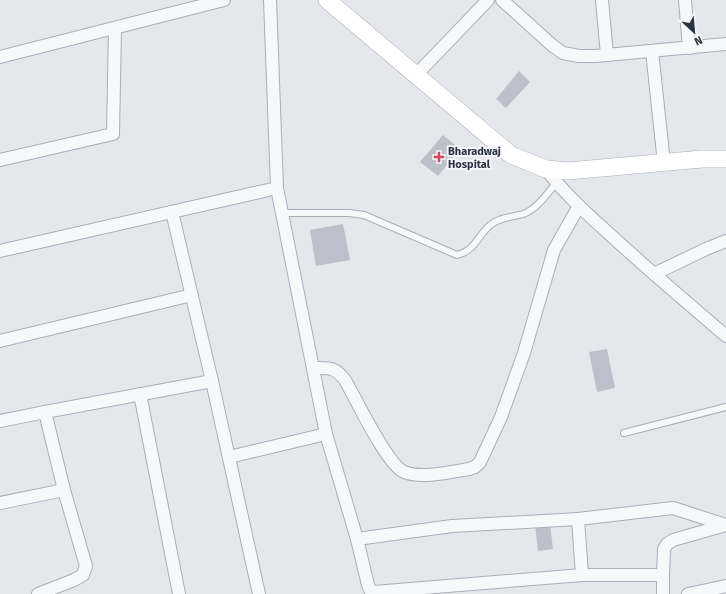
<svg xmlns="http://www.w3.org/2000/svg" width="726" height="594" viewBox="0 0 726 594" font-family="'Fira Sans',sans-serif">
<rect width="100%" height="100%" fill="#e4e7ec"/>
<g fill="#bbc0ca">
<polygon points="519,71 530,82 506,108 496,99"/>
<polygon points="443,135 460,149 438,176 420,162"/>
<polygon points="343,224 350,260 316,266 310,230"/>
<polygon points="607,349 615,388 597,392 589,352"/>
<polygon points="550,524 553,549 538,551 535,525"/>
</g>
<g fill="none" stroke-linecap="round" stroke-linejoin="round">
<defs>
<g id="lane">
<path d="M282 213H349L364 215 457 255C477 250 478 233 493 223 502 217 513 217 523 214 537 209 547 194 556 183"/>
<polyline points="624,433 726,407"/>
</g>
<g id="street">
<polyline points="270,0 277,188 326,434 357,539"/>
<polyline points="502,0 553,46 563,53 579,56 595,56 726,44"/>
<polyline points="602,0 607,55"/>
<polyline points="685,0 689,48"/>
<polyline points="652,51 664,163"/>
<polyline points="0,57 224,0"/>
<polyline points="416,75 488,0"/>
<polyline points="0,160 113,134 115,28"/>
<path d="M546 169C566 196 592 218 616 240 652 273 689 304 726 336"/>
<polyline points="172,212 212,381 259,594"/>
<polyline points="0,251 277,188"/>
<polyline points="654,274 706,249 726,241"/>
<polyline points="0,341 192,295"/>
<path d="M313 368C329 368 334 366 345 380 356 399 387 465 404 472 421 479 451 472 469 469L475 467 480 462 501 417 524 353 554 250 579 206"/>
<polyline points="140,394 179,594"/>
<polyline points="0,421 45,412"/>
<polyline points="229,457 326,434"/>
<polyline points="0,503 64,490"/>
<polyline points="578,519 582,575"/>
<polyline points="663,575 664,549 667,544 673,540 726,525"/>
<polyline points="38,594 74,580 83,575 86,566 64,490 45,412 212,381"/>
<polyline points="663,594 663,575 582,575 374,592 370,590 368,585 357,539 452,526 578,519 673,508 726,525"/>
<polyline points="688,594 726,586"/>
</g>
<polyline id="secondary" points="327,0 511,155 546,169 568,171 702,159 726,159"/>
</defs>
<use href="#lane" stroke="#a9aeb7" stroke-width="8"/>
<use href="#street" stroke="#a9aeb7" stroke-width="14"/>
<use href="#secondary" stroke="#a9aeb7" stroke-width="18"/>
<use href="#lane" stroke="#f7f8fa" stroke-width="6"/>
<use href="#street" stroke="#f7f8fa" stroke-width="12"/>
<use href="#secondary" stroke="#fff" stroke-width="17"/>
</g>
<path fill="#d1495b" stroke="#f4f6f9" stroke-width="1.5" d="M437 151h4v4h4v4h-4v4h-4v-4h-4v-4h4z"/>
<g text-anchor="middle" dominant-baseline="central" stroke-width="4" stroke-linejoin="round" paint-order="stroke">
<g font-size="11" font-weight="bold" fill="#2b3445" stroke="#f4f6f9" text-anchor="start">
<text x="448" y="151">Bharadwaj<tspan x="448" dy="13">Hospital</tspan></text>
</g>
</g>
<g transform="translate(694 32) rotate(154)" stroke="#f4f6f9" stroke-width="3" paint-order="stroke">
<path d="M0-3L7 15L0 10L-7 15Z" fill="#2b3445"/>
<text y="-6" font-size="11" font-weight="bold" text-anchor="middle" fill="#2b3445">N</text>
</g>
</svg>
